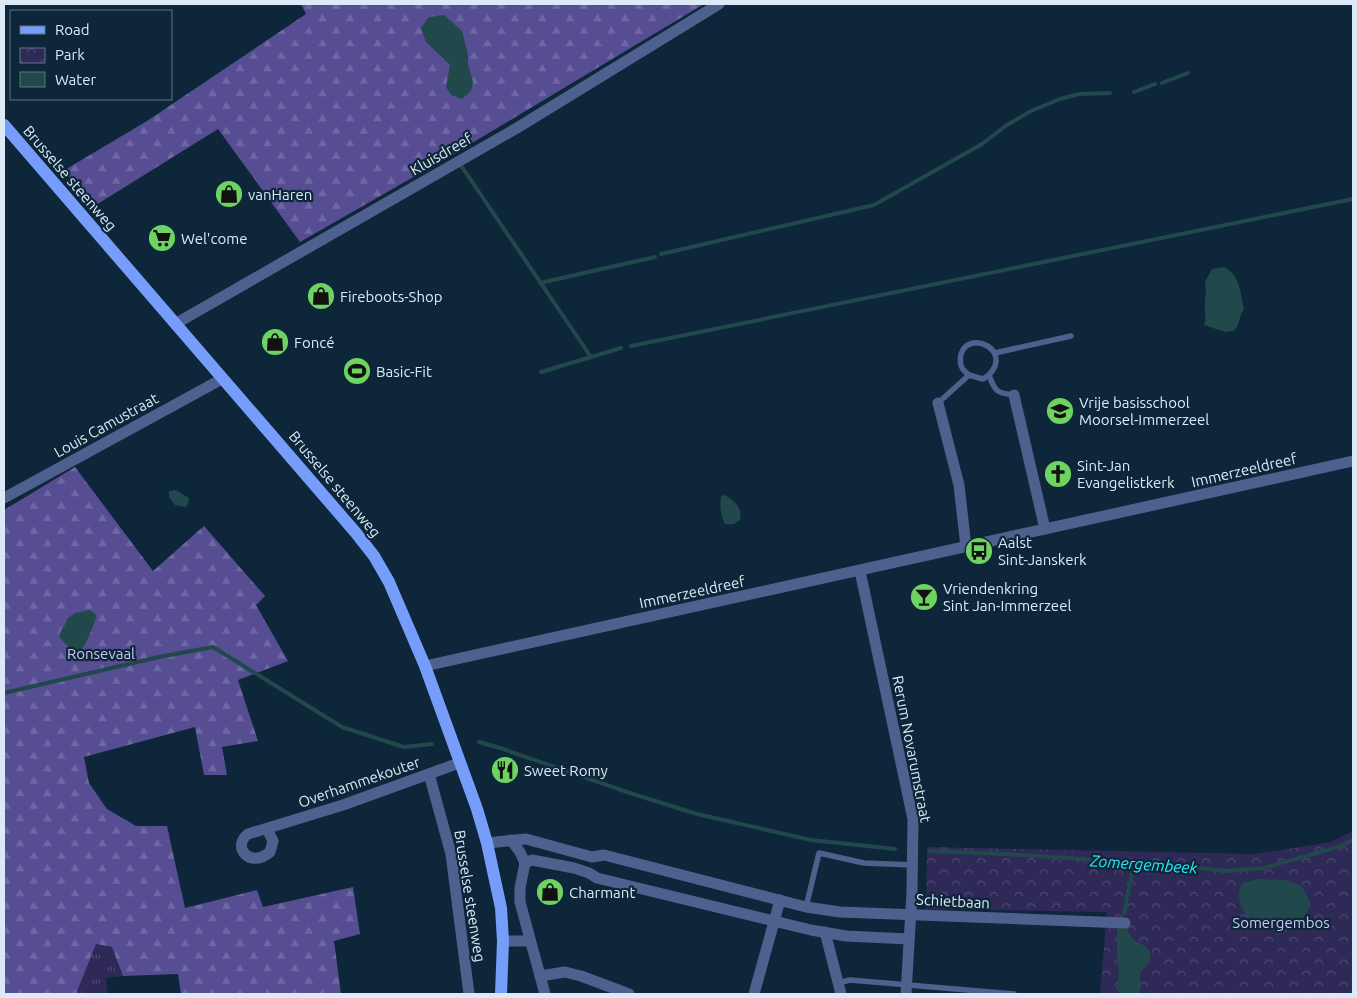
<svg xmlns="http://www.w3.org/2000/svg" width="1357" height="998" viewBox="0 0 1357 998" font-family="Ubuntu,sans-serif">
<defs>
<pattern id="grass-tufts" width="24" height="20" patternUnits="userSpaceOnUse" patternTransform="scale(1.25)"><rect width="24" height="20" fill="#2f2958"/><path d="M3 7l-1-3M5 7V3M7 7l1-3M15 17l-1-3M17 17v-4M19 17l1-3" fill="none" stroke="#4d4871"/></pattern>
<pattern id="forest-firs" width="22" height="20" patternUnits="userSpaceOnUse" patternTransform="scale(1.25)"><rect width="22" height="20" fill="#564d93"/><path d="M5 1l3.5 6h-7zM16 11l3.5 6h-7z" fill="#6e67a3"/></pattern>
<pattern id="park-crowns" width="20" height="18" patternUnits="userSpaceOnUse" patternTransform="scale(1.25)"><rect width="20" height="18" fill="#2f2958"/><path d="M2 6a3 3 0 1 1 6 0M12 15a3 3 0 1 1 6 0" fill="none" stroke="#4d4871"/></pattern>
</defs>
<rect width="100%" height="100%" fill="#0e2639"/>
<polygon fill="url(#grass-tufts)" points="95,944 112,947 123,976 106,978 107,994 76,994"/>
<g fill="url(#forest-firs)">
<polygon points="301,4 704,4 457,152 300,242 218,129 96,205 63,171 147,121 306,14"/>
<polygon points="75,467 153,571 204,526 265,596 256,605 288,661 238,680 258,741 222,747 227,775 204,775 195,727 84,757 89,783 107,809 136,826 167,826 185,908 257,890 263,907 353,887 360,934 334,941 341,994 181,994 178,974 123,976 112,947 96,944 76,994 4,994 4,510"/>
</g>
<polygon fill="url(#park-crowns)" points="1353,831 1353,994 1100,994 1107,912 926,909 927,847 1255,854 1331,842"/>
<g fill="#21484b">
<polygon points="444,15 462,31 468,55 468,64 473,82 471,91 462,99 451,95 446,87 450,65 426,42 421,28 429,17"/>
<path d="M1224 267C1241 276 1240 293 1244 309 1239 315 1240 325 1234 331L1225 332 1204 325C1206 318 1205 316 1205 310 1204 300 1207 292 1205 282L1212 269Z"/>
<polygon points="176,490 189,498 188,504 186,507 175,505 169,497 169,491"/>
<path d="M725 495C734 501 743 507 740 520L734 524H725C720 515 720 506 721 496Z"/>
<path d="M90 610 96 615C97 620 85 646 81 651 72 653 66 644 60 638 58 630 66 627 67 619L75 613Z"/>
<path d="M1259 879 1287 880 1302 886 1311 904C1305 919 1293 931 1277 935L1266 920 1259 925 1254 926C1243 911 1234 902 1242 883Z"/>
<path d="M1117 927H1127C1131 945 1143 940 1151 953L1149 963 1140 973V994H1120L1116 989 1119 975 1117 955Z"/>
</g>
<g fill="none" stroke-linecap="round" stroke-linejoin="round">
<g stroke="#21484b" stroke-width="4">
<polyline points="1162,83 1188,73"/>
<polyline points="1134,92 1155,84"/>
<polyline points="462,167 591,357"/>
<polyline points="661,254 874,205 982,144 1007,125 1031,111 1060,99 1079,94 1110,93"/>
<polyline points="540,283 655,257"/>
<polyline points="631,346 1353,199"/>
<polyline points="541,372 621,348"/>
<polyline points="4,693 159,657 213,647 342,727 404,747 432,744"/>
<polyline points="479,742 500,748 630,793 697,814 811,840 895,849"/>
<polyline points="930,851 1004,854 1174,865 1227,871 1264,868 1341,846 1353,840"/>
<polyline points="1124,913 1134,863"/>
</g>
<g stroke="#4e618e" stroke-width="5.5">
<polyline points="995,353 1071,336"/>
<path d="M969 375C961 369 959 364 961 354 969 329 1013 350 989 375"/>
<path d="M938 403 969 375 983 379 989 375C995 392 997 393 1014 395"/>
<polyline points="806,907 819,853 864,863 913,865"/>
<polyline points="838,983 850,980 1014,994"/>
</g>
<g stroke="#4e618e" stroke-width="11">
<polyline points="175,324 517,128 719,4"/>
<polyline points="1014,395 1045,529"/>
<polyline points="938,403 959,485 966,547"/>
<polyline points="4,498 222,379"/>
<polyline points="860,571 913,819 912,892 906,994"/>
<polyline points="425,666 1353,461"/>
<polyline points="429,774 451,854 469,994"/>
<path d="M267 829 273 841 270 852C250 869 231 847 248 834L343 805 459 763"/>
<polyline points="511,840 520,852 525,863"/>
<polyline points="487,843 526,839 592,857 604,855 806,907 840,912 1125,923"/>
<polyline points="525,863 532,860 574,868 589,873 597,878 811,930 846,936 909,939"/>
<polyline points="525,863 520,888 520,902 545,994"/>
<polyline points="825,932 841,994"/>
<polyline points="503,941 529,941"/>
<polyline points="540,976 565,972 581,976 629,994"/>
<polyline points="754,994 780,900"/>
</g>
<polyline stroke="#779dfb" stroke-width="12" points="4,125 356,533 374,556 389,582 425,666 477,809 487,843 501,908 503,941 501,994"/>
</g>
<defs>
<symbol id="shop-disc" viewBox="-11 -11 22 22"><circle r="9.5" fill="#6dd361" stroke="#0e2639"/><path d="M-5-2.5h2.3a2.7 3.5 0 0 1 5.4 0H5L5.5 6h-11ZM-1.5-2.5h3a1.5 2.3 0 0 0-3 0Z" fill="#111"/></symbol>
<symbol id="supermarket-disc" viewBox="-11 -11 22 22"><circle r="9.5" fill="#6dd361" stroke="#0e2639"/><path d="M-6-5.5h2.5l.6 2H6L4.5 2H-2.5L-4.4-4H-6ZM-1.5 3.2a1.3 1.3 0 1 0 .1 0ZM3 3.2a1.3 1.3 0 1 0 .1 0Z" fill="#111"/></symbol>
<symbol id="stadium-disc" viewBox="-11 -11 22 22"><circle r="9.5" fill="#6dd361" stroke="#0e2639"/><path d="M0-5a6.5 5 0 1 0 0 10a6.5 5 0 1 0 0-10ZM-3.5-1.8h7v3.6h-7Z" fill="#111"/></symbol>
<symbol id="school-disc" viewBox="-11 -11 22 22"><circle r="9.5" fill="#6dd361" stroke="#0e2639"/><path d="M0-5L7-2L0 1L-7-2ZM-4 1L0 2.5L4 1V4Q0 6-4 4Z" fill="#111"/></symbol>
<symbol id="church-disc" viewBox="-11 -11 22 22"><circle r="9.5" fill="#6dd361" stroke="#0e2639"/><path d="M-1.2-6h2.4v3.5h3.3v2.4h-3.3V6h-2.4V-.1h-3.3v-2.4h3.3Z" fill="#111"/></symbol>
<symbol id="bus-disc" viewBox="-11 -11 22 22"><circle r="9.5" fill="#6dd361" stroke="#0e2639"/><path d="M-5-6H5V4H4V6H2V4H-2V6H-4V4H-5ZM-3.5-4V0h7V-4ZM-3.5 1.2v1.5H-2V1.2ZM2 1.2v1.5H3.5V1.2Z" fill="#111"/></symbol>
<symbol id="bar-disc" viewBox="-11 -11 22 22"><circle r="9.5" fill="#6dd361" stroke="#0e2639"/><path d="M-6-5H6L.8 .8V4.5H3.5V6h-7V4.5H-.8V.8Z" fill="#111"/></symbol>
<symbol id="restaurant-disc" viewBox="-11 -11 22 22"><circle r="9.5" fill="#6dd361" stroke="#0e2639"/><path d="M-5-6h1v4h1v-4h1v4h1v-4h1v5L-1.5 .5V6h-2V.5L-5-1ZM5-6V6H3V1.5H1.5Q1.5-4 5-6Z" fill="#111"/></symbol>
</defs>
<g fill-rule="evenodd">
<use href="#shop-disc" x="213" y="178" width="32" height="32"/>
<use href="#supermarket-disc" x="146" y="222" width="32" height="32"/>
<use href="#shop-disc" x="305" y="280" width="32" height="32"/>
<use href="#shop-disc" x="259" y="326" width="32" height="32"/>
<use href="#stadium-disc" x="341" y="355" width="32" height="32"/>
<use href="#school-disc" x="1044" y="395" width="32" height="32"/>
<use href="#church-disc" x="1042" y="458" width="32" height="32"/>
<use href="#bus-disc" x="963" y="535" width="32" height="32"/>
<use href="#bar-disc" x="908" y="581" width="32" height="32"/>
<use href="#restaurant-disc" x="489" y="754" width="32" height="32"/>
<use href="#shop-disc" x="534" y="876" width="32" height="32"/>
</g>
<g text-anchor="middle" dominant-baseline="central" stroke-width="4.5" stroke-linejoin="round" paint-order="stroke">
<g font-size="15" fill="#dbeaf6" stroke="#0e2639">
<text transform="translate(441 154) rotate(-30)">Kluisdreef</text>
<text transform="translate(70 178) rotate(49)">Brusselse steenweg</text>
<text transform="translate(106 425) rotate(-29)">Louis Camustraat</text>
<text transform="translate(1244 470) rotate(-13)">Immerzeeldreef</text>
<text transform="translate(335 484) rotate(50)">Brusselse steenweg</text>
<text transform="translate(692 592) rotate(-12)">Immerzeeldreef</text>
<text transform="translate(912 749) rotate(79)">Rerum Novarumstraat</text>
<text transform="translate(359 782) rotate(-19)">Overhammekouter</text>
<text transform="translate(470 896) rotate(81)">Brusselse steenweg</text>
<text transform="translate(953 901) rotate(3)">Schietbaan</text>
</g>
<g font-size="15" fill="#dbeaf6" stroke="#0e2639" text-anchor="start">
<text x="248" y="194">vanHaren</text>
<text x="181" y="238">Wel'come</text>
<text x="340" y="296">Fireboots-Shop</text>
<text x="294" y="342">Foncé</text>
<text x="376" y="371">Basic-Fit</text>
<text x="1079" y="402">Vrije basisschool<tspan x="1079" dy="17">Moorsel-Immerzeel</tspan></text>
<text x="1077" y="465">Sint-Jan<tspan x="1077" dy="17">Evangelistkerk</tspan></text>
<text x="998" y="542">Aalst<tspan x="998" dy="17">Sint-Janskerk</tspan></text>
<text x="943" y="588">Vriendenkring<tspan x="943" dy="17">Sint Jan-Immerzeel</tspan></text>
<text x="524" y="770">Sweet Romy</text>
<text x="569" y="892">Charmant</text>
</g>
<g font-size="15" fill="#cac8f1" stroke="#0e2639">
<text x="101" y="653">Ronsevaal</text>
<text x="1281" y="922">Somergembos</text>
</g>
<g font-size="16" font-style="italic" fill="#29e9f9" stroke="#0e2639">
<text transform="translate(1144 864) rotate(4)">Zomergembeek</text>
</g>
</g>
<rect width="1357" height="998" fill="none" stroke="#dbeaf6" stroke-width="10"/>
<rect x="10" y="10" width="162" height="90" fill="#0e2639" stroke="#607485"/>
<rect x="20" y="26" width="25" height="8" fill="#779dfb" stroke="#607485"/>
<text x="55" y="35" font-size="15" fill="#dbeaf6">Road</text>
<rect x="20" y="48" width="25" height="15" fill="url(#park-crowns)" stroke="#607485"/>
<text x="55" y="60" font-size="15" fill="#dbeaf6">Park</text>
<rect x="20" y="72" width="25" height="15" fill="#21484b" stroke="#607485"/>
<text x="55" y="85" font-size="15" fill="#dbeaf6">Water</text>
</svg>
